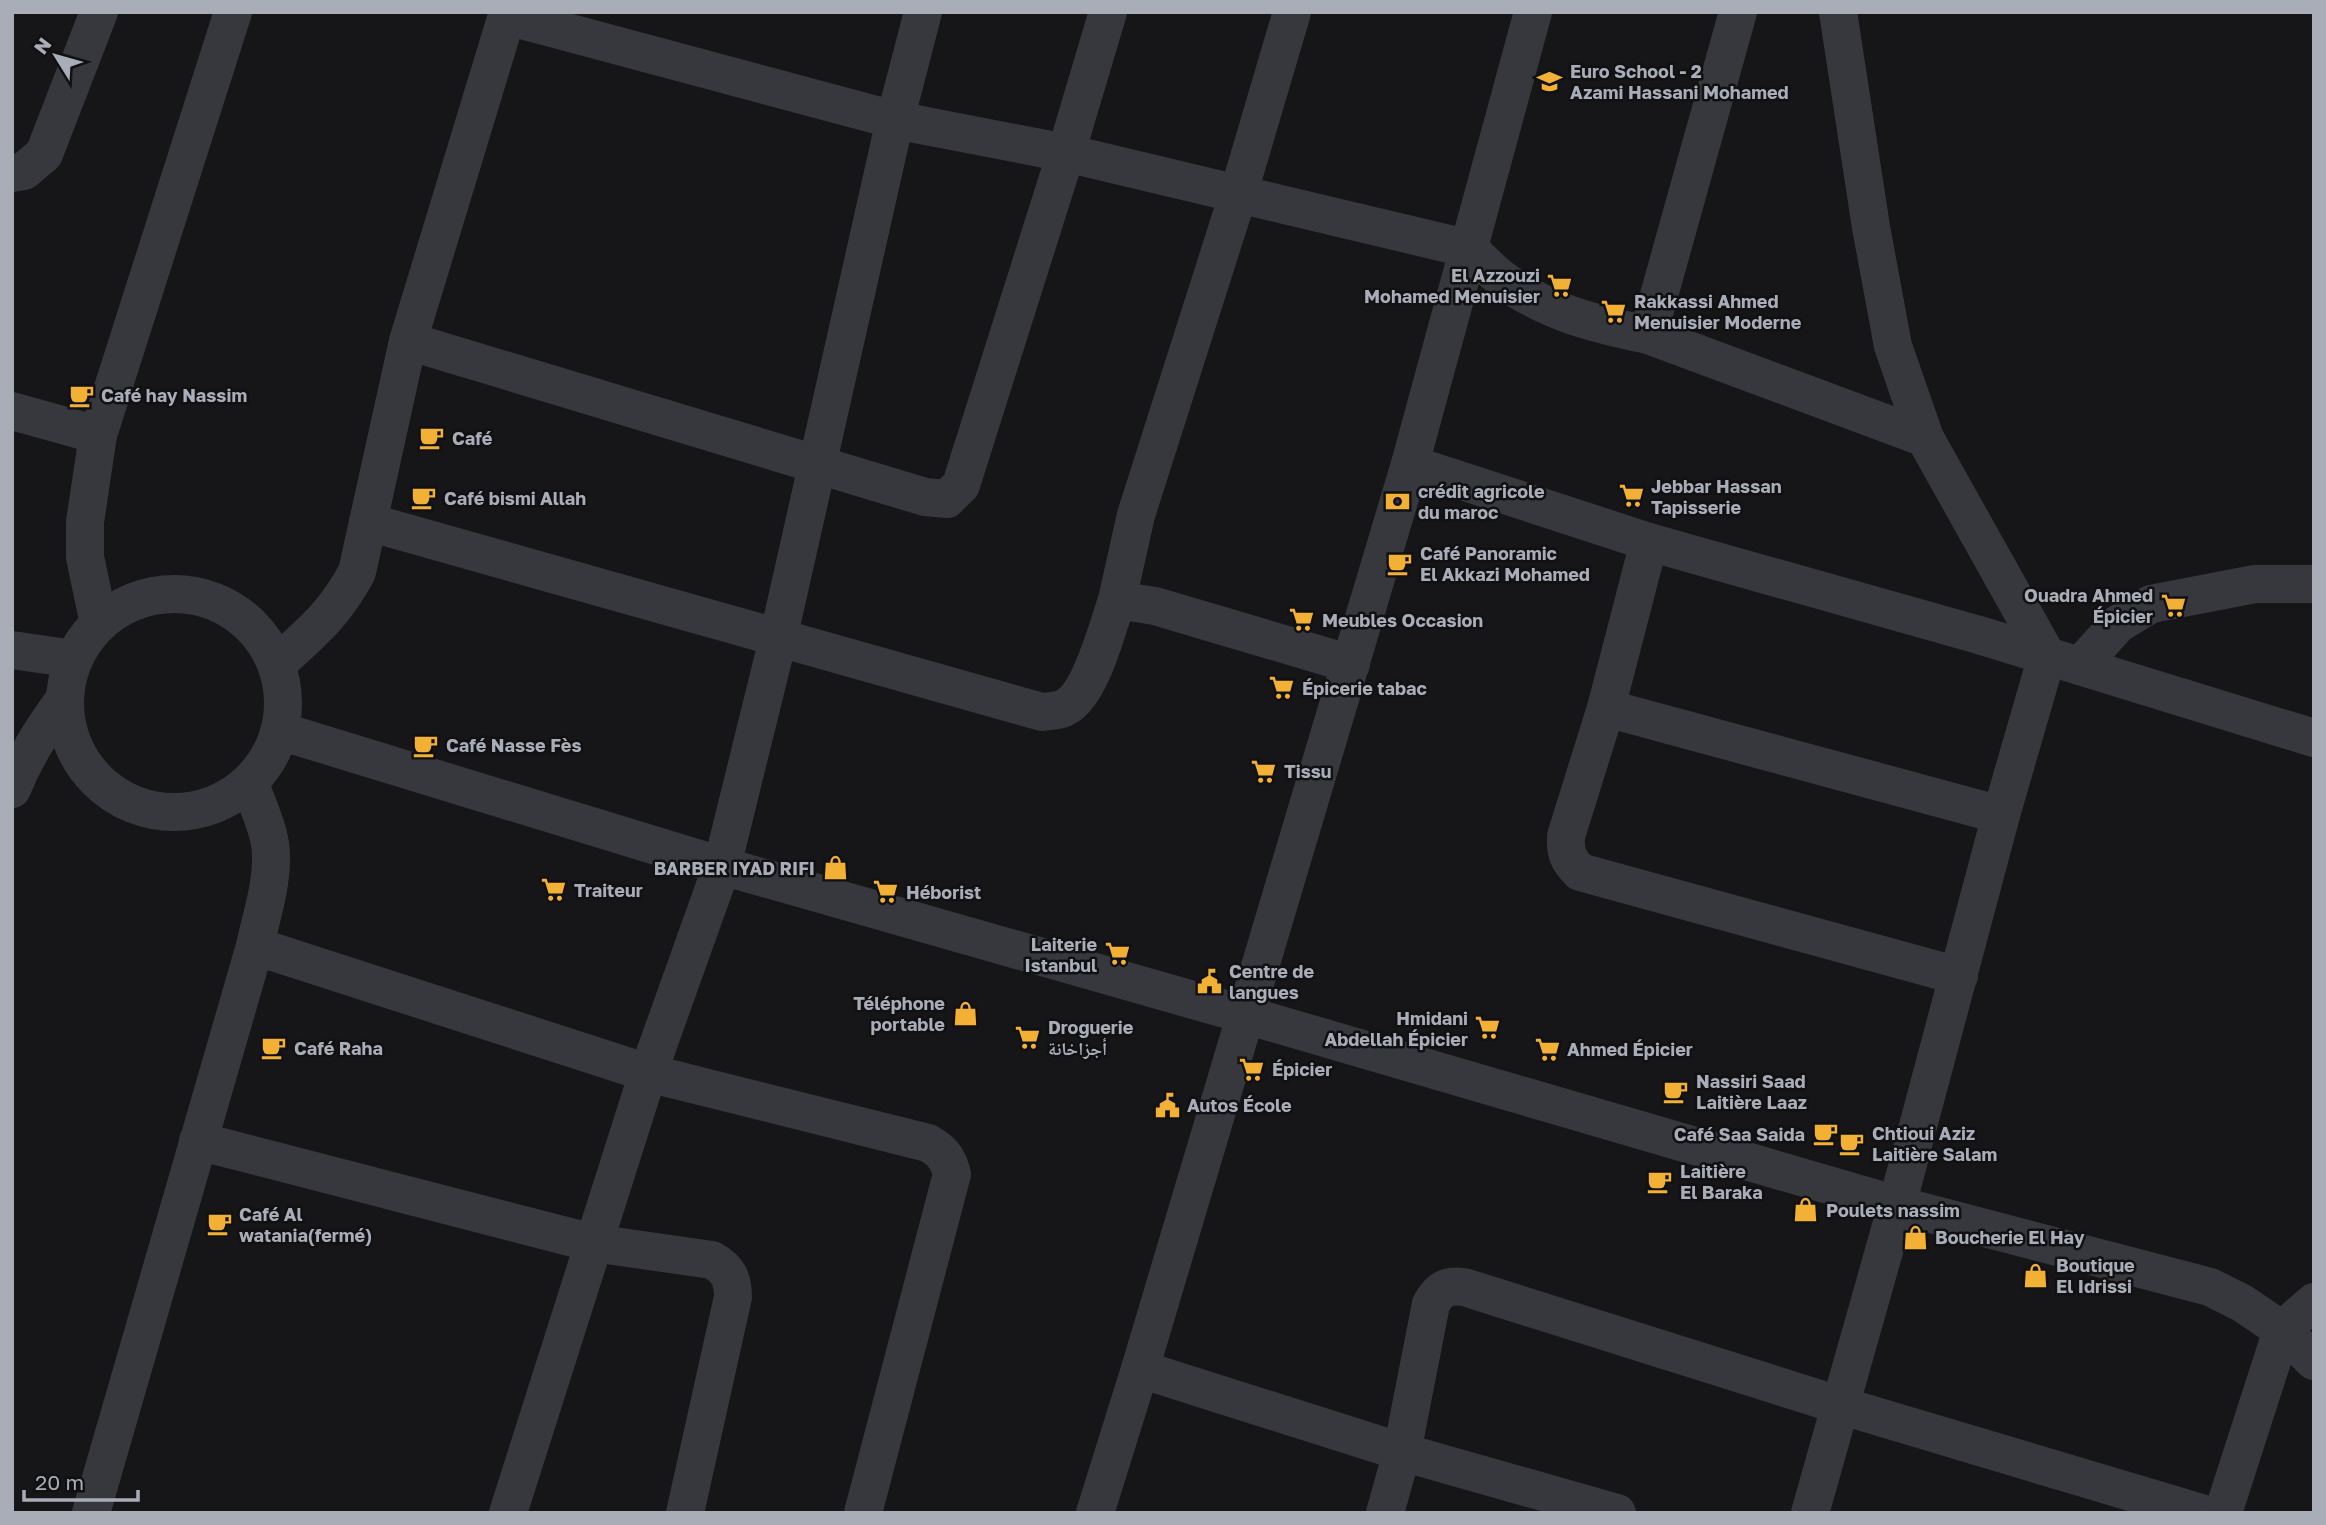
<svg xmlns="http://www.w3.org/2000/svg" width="2326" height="1525" viewBox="0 0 2326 1525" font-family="'Golos Text','Noto Naskh Arabic',sans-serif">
<rect width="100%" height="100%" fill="#161618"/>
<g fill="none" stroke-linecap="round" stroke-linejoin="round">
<g stroke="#37383d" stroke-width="38">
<polyline points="1292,12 1238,195 1136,515 1117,600 1155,606 1351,664"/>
<path d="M507 16 895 120 1066 153 1470 249C1480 259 1490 270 1502 279 1546 312 1595 324 1648 335L1738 12"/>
<polyline points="12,173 24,171 44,154 99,12"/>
<polyline points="1648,335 1925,438"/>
<polyline points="408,341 925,497 947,499 961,485 1066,153 1108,12"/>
<polyline points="12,411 98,435"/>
<polyline points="1410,464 1649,542 1979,635 2314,738"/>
<path d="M368 522 1042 712C1049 711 1058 711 1064 708 1091 696 1107 628 1117 600"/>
<path d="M1649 542 1606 708 1566 836C1565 853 1568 860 1580 872L1959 976"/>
<circle cx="174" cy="703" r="109"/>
<polyline points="99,624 85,557 85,522 98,435 233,12"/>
<polyline points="12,650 74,659"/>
<path d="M277 664C312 632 334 615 357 572L408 341 508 12"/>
<polyline points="2080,666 2118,624 2151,604 2255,584 2314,584"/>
<polyline points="1606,708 2001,815"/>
<polyline points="283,732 722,866 1246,1015 1897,1205 2210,1287 2242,1303 2282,1330 2314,1361"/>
<path d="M12 789C25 756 43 729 64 700"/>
<path d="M255 946 648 1073 928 1143C942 1151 948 1158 952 1174L863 1513"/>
<path d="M198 1141 593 1243 712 1260C728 1269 733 1279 733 1297L685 1513"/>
<polyline points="1140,1369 1402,1452 1617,1513"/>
<path d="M91 1513 255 946C261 918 271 888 271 859 272 834 258 807 250 784"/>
<polyline points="508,1513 648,1073 722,866 778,639 895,120 923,12"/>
<polyline points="1095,1513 1140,1369 1410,464 1533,12"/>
<path d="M1385 1513 1402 1452 1431 1304C1439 1289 1447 1285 1464 1287L1839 1405 2201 1513"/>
<polyline points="1810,1513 1897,1205 2001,815 2047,656 1925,438 1893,346 1871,227 1838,12"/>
<polyline points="2223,1513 2282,1330 2314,1302"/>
</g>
</g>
<defs>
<symbol id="school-bare" viewBox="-9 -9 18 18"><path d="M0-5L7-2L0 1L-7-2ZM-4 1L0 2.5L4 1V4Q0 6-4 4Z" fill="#f2b134" stroke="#111113" stroke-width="2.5" paint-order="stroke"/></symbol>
<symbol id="supermarket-bare" viewBox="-9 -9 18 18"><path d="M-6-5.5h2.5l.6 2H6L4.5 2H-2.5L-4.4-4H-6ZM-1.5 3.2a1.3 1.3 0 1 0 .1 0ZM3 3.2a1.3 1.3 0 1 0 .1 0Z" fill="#f2b134" stroke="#111113" stroke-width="2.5" paint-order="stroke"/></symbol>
<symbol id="cafe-bare" viewBox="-9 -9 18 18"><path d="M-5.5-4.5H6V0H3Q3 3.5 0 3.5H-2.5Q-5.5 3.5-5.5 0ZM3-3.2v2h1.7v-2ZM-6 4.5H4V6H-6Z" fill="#f2b134" stroke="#111113" stroke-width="2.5" paint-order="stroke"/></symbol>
<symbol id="bank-bare" viewBox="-9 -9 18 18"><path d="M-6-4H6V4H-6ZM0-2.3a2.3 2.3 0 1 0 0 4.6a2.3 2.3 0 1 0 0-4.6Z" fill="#f2b134" stroke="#111113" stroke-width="2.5" paint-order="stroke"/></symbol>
<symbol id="shop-bare" viewBox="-9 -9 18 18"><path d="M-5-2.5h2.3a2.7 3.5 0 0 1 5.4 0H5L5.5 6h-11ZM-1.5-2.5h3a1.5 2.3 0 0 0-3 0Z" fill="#f2b134" stroke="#111113" stroke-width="2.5" paint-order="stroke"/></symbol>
<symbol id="civic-bare" viewBox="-9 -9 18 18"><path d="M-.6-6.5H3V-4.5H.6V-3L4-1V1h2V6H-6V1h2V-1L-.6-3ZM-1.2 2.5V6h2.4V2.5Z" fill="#f2b134" stroke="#111113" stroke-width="2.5" paint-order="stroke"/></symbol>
</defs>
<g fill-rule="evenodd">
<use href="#school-bare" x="1532" y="64" width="35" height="35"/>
<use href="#supermarket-bare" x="1542" y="268" width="35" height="35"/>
<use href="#supermarket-bare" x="1596" y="294" width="35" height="35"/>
<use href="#cafe-bare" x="64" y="378" width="35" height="35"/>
<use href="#cafe-bare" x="414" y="420" width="35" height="35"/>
<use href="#supermarket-bare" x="1614" y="478" width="35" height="35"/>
<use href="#cafe-bare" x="406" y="480" width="35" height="35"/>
<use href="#bank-bare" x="1380" y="484" width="35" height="35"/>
<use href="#cafe-bare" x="1382" y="546" width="35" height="35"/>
<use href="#supermarket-bare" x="2156" y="588" width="35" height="35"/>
<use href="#supermarket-bare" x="1284" y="602" width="35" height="35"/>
<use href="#supermarket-bare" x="1264" y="670" width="35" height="35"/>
<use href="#cafe-bare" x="408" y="728" width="35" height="35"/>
<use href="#supermarket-bare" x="1246" y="754" width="35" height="35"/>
<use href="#shop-bare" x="818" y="850" width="35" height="35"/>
<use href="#supermarket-bare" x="536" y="872" width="35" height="35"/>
<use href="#supermarket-bare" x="868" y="874" width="35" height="35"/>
<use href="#supermarket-bare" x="1100" y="936" width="35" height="35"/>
<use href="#civic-bare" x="1192" y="964" width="35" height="35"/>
<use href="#shop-bare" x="948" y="996" width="35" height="35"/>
<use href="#supermarket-bare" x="1470" y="1010" width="35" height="35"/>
<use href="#supermarket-bare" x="1010" y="1020" width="35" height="35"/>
<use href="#cafe-bare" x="256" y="1030" width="35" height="35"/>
<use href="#supermarket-bare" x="1530" y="1032" width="35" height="35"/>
<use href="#supermarket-bare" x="1234" y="1052" width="35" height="35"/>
<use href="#cafe-bare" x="1658" y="1074" width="35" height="35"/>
<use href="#civic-bare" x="1150" y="1088" width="35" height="35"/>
<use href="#cafe-bare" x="1808" y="1116" width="35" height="35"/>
<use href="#cafe-bare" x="1834" y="1126" width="35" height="35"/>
<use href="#cafe-bare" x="1642" y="1164" width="35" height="35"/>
<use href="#shop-bare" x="1788" y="1192" width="35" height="35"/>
<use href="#cafe-bare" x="202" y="1206" width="35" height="35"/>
<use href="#shop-bare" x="1898" y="1220" width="35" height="35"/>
<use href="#shop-bare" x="2018" y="1258" width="35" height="35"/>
</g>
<g text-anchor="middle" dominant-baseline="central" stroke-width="5" stroke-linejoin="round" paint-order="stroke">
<g font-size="18" font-weight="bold" fill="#a8adb8" stroke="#111113" text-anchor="start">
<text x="1570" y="71">Euro School - 2<tspan x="1570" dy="21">Azami Hassani Mohamed</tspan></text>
<text x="1540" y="275" text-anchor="end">El Azzouzi<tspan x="1540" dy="21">Mohamed Menuisier</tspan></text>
<text x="1634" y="301">Rakkassi Ahmed<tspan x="1634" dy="21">Menuisier Moderne</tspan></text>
<text x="101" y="395">Café hay Nassim</text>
<text x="452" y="438">Café</text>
<text x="1651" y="486">Jebbar Hassan<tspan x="1651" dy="21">Tapisserie</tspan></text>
<text x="1418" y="491">crédit agricole<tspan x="1418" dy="21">du maroc</tspan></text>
<text x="444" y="498">Café bismi Allah</text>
<text x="1420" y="553">Café Panoramic<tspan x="1420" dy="21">El Akkazi Mohamed</tspan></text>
<text x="2153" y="595" text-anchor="end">Ouadra Ahmed<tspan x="2153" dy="21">Épicier</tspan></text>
<text x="1322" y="620">Meubles Occasion</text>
<text x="1302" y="688">Épicerie tabac</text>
<text x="446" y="745">Café Nasse Fès</text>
<text x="1284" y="771">Tissu</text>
<text x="815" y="868" text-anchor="end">BARBER IYAD RIFI</text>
<text x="574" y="890">Traiteur</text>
<text x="906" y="892">Héborist</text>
<text x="1097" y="944" text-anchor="end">Laiterie<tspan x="1097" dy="21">Istanbul</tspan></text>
<text x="1229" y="971">Centre de<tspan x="1229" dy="21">langues</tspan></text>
<text x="945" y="1003" text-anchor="end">Téléphone<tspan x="945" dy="21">portable</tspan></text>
<text x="1468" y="1018" text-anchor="end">Hmidani<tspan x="1468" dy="21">Abdellah Épicier</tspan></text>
<text x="1048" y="1027">Droguerie<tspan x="1048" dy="21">أجزاخانة</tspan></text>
<text x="294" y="1048">Café Raha</text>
<text x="1567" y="1049">Ahmed Épicier</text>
<text x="1272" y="1069">Épicier</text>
<text x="1696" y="1081">Nassiri Saad<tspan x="1696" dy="21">Laitière Laaz</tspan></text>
<text x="1187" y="1105">Autos École</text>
<text x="1872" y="1133">Chtioui Aziz<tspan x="1872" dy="21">Laitière Salam</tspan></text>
<text x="1805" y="1134" text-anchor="end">Café Saa Saida</text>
<text x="1680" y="1171">Laitière<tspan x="1680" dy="21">El Baraka</tspan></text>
<text x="1826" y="1210">Poulets nassim</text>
<text x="239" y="1214">Café Al<tspan x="239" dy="21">watania(fermé)</tspan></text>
<text x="1935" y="1237">Boucherie El Hay</text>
<text x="2056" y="1265">Boutique<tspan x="2056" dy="21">El Idrissi</tspan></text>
</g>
</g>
<rect width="2326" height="1525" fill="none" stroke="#a8adb8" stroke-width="28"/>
<g transform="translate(56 56) rotate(307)" stroke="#111113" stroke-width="5" paint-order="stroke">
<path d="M0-5L12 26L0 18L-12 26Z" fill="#a8adb8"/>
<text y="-10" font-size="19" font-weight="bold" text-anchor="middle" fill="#a8adb8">N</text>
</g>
<path d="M24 1490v10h114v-10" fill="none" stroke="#a8adb8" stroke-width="3.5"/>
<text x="35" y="1490" font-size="21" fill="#a8adb8" stroke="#111113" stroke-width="5" paint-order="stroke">20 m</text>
</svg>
